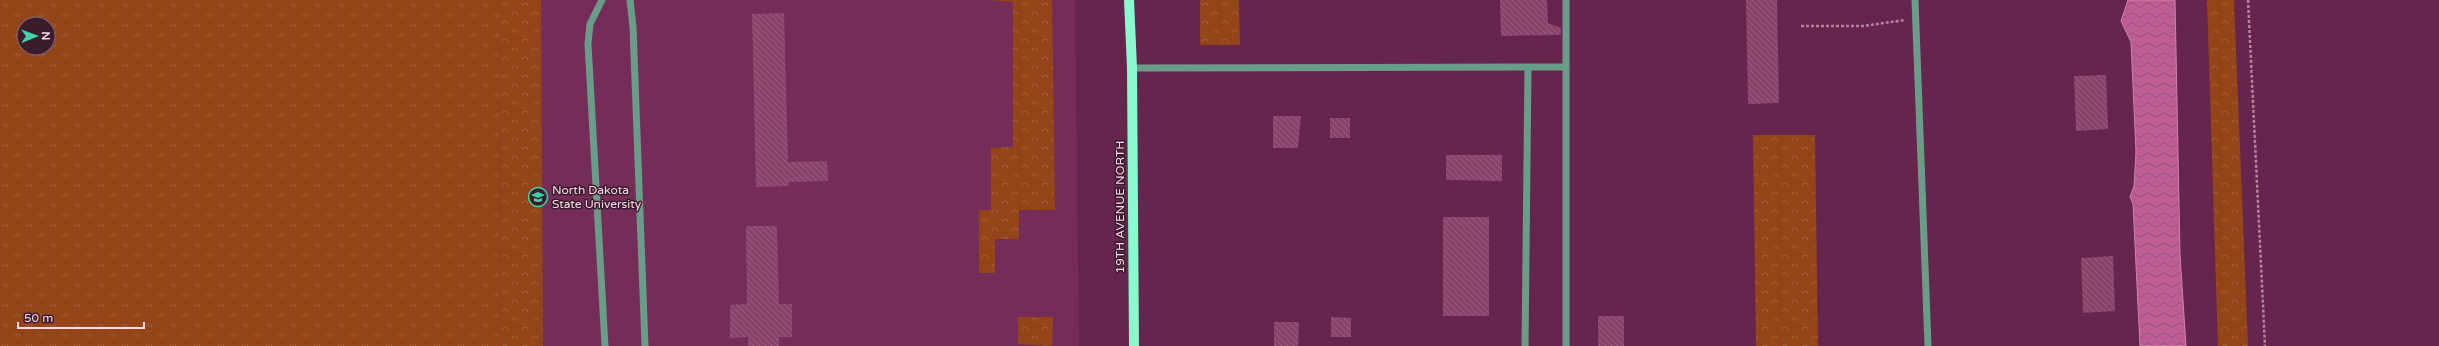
<svg xmlns="http://www.w3.org/2000/svg" width="2439" height="346" viewBox="0 0 2439 346" font-family="'Varela Round',sans-serif">
<defs>
<pattern id="grass-tufts" width="24" height="20" patternUnits="userSpaceOnUse"><rect width="24" height="20" fill="#934519"/><path d="M3 7l-1-3M5 7V3M7 7l1-3M15 17l-1-3M17 17v-4M19 17l1-3" fill="none" stroke="#a35f3a"/></pattern>
<pattern id="forest-crowns" width="20" height="18" patternUnits="userSpaceOnUse"><rect width="20" height="18" fill="#934519"/><path d="M2 6a3 3 0 1 1 6 0M12 15a3 3 0 1 1 6 0" fill="none" stroke="#a35f3a"/></pattern>
<pattern id="water-waves" width="16" height="10" patternUnits="userSpaceOnUse"><rect width="16" height="10" fill="#be5c94"/><path d="M0 5q4-4 8 0t8 0" fill="none" stroke="#965379"/></pattern>
<pattern id="building-back-hatch" width="6" height="6" patternUnits="userSpaceOnUse"><rect width="6" height="6" fill="#89446c"/><path d="M-1 5l2 2M0 0l6 6M5-1l2 2" fill="none" stroke="#9b5e81"/></pattern>
</defs>
<rect width="100%" height="100%" fill="#66254c"/>
<path fill="#752c58" fill-rule="evenodd" d="M0 0H1075L1079 346H0ZM24 24H48V48H24Z"/>
<path fill="url(#grass-tufts)" fill-rule="evenodd" d="M0 0H500L499 346H0ZM24 24H48V48H24Z"/>
<g fill="url(#forest-crowns)">
<polygon points="500,0 541,0 543,346 499,346"/>
<polygon points="989,0 1052,0 1055,210 1019,210 1019,239 995,239 995,273 979,273 979,210 991,210 991,148 1013,147 1013,2"/>
<polygon points="1200,0 1239,0 1240,45 1200,45"/>
<polygon points="2207,0 2234,0 2248,346 2218,346"/>
<polygon points="1753,135 1815,135 1818,346 1756,346"/>
<polygon points="1018,317 1053,317 1052,346 1018,344"/>
</g>
<polygon fill="url(#water-waves)" stroke="#d082ae" points="2128,0 2175,0 2180,255 2186,346 2140,346 2133,204 2130,197 2134,186 2136,152 2131,42 2121,21"/>
<g fill="url(#building-back-hatch)">
<polygon points="1500,0 1547,0 1548,23 1561,28 1561,35 1501,36"/>
<polygon points="1746,0 1777,0 1779,103 1748,104"/>
<polygon points="784,13 788,162 827,161 828,181 789,182 789,186 756,187 752,14"/>
<polygon points="2106,75 2108,129 2076,131 2074,76"/>
<polygon points="1273,116 1301,116 1298,148 1273,148"/>
<rect x="1330" y="118" width="20" height="20"/>
<polygon points="1446,155 1502,155 1502,181 1446,180"/>
<rect x="1443" y="217" width="46" height="99"/>
<polygon points="746,226 777,226 779,304 792,304 792,337 779,337 779,346 748,346 748,337 730,338 730,305 747,304"/>
<polygon points="2113,256 2115,311 2083,313 2081,258"/>
<rect x="1598" y="316" width="26" height="30"/>
<polygon points="1331,317 1351,318 1351,337 1331,337"/>
<polygon points="1274,322 1299,322 1298,346 1274,346"/>
</g>
<g fill="none" stroke-linecap="round" stroke-linejoin="round">
<g stroke="#b585a0" stroke-width="2.5" stroke-dasharray="3 2" stroke-linecap="butt">
<polyline points="2248,0 2265,346"/>
<polyline points="1801,26 1863,26 1905,20"/>
</g>
<g stroke="#6a9d88" stroke-width="7">
<polyline points="602,0 590,24 588,44 605,346"/>
<polyline points="630,0 633,27 645,346"/>
<polyline points="1566,0 1566,346"/>
<polyline points="1915,0 1928,346"/>
<polyline points="1132,68 1566,67"/>
<polyline points="1525,346 1528,69"/>
</g>
<polyline stroke="#89f9ce" stroke-width="10" points="1129,0 1132,68 1134,346"/>
</g>
<defs>
<symbol id="university-ring" viewBox="-11 -11 22 22"><circle r="9.5" fill="#3a1c2d" stroke="#3ed4a3" stroke-width="1.5"/><path d="M0-5L7-2L0 1L-7-2ZM-4 1L0 2.5L4 1V4Q0 6-4 4Z" fill="#3ed4a3"/></symbol>
</defs>
<g fill-rule="evenodd">
<use href="#university-ring" x="527" y="186" width="22" height="22"/>
</g>
<g text-anchor="middle" dominant-baseline="central" stroke-width="3" stroke-linejoin="round" paint-order="stroke">
<g font-size="12" fill="#fad9e9" stroke="#3a1c2d" text-anchor="start">
<text x="552" y="190">North Dakota<tspan x="552" dy="14">State University</tspan></text>
</g>
<g font-size="12" fill="#fad9e9" stroke="#3a1c2d">
<text transform="translate(1120 207) rotate(-90)">19TH AVENUE NORTH</text>
</g>
</g>
<g transform="translate(36 36) rotate(89)"><circle r="19" fill="#3a1c2d" stroke="#876878"/>
<path d="M0-3L7 15L0 10L-7 15Z" fill="#3ed4a3"/>
<text y="-6" font-size="11" font-weight="bold" text-anchor="middle" fill="#fad9e9">N</text>
</g>
<path d="M18 322v6h126v-6" fill="none" stroke="#fad9e9" stroke-width="2"/>
<text x="24" y="322" font-size="12" fill="#fad9e9" stroke="#3a1c2d" stroke-width="3" paint-order="stroke">50 m</text>
</svg>
